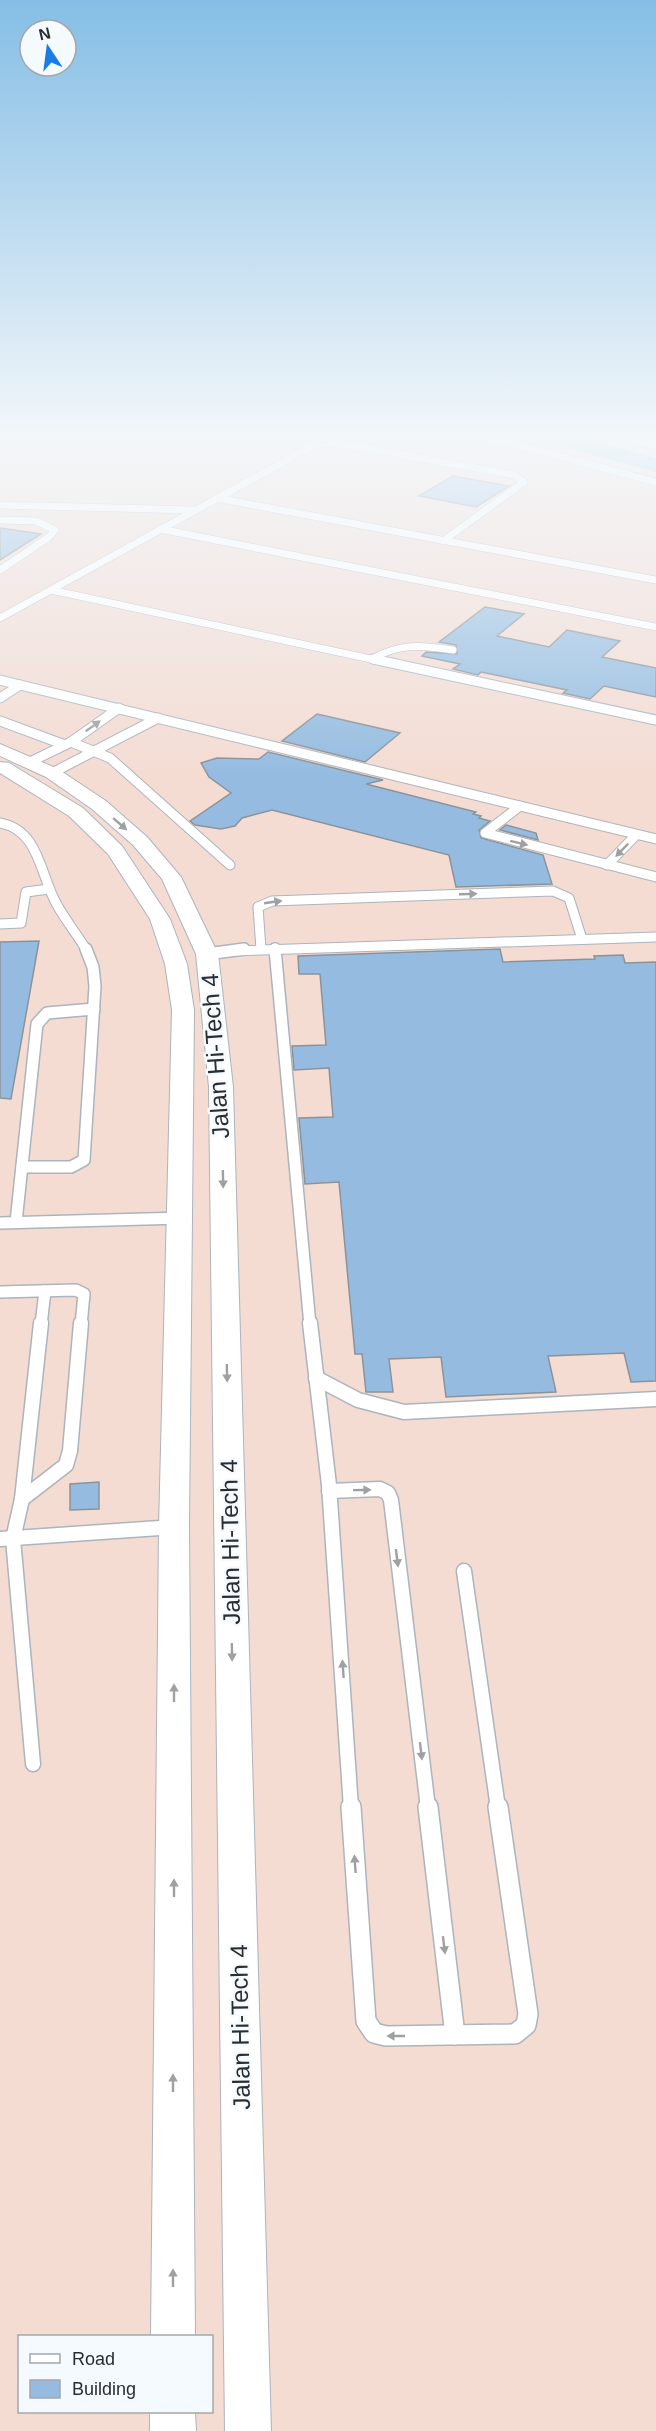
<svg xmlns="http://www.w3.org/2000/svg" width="656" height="2431" viewBox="0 0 656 2431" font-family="Arial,sans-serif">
<rect width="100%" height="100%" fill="#e5edf5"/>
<path fill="#f4dcd3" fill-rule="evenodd" d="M0 435H530L656 468V2431H0ZM20 2336H212V2412H20Z"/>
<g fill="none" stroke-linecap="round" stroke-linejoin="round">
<polygon fill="#90cde0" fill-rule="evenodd" points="532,435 570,435 656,458 656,472 535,440"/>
</g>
<g fill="#95bce0" stroke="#8b939a" stroke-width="1.5">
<polygon points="453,476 509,486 476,507 419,496"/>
<polygon points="0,528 41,534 0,560"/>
<polygon points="485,607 524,614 497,636 549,647 567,630 620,641 602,657 656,668 656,697 604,686 590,699 563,693 567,690 481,672 478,675 453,669 460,664 422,656 426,652 457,654 456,645 439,642"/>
<polygon points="317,714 400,733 365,762 282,741"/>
<polygon points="268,752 383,780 366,784 476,812 473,814 481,816 479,818 490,821 479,830 481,838 543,855 552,884 456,887 449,855 272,810 242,818 235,826 221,829 195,825 190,821 231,793 209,777 201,763 217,758 259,759"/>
<polygon points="506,825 536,833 538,840 500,830"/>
<polygon points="39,941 11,1099 0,1098 0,942"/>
<polygon points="500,949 503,962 595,959 594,956 623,955 625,963 656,962 656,1381 631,1382 624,1353 548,1356 556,1392 446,1397 441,1357 389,1359 393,1392 366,1392 362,1354 355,1354 339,1182 305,1184 299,1118 333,1117 329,1068 294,1070 292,1046 326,1045 320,974 299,974 298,956"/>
<polygon points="99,1482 99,1509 70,1510 70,1484"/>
</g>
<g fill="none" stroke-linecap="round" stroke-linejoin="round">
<defs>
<g id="service-far4">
<polyline points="480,435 656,482"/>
<polyline points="216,498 656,580"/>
<polyline points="0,505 193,510"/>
<polyline points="0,520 36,521 55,530 49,537 0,570"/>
<polyline points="160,529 656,627"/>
<polyline points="51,590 380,661"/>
<polyline points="0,618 316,444 336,443 514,475 524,482 443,541"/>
<path d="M372 659C400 643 422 645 453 650"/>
</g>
<g id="service-far3">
<polyline points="373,659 656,720"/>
<polyline points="0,680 656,839"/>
<polyline points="0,698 20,685"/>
<polyline points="0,721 65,745"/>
<polyline points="71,742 110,758 230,865"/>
<polyline points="30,762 71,742 119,708"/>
<polyline points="52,773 158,718"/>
<polyline points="520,806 485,833 656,877"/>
<path d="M0 823C39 830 40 874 56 903 65 920 77 934 87 951"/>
<polyline points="607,865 636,835"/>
<polyline points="0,924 21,923 26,892 49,889"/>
<polyline points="275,948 275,951"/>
<polyline points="261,949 258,907 272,901 553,891 569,898 582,939"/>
<polyline points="232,951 656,937"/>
</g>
<g id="service-far2">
<polyline points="275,949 310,1325"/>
<polyline points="207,954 244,949"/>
<polyline points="22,1167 71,1167 84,1160 95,986 93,967 86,949"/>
<polyline points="16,1222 37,1024 47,1013 94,1009"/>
<polyline points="0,1223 182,1218"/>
<polyline points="0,1292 76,1290 84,1294 81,1325"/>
<polyline points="41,1325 45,1291"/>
</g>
<g id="service-far1">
<polyline points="310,1323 329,1485 351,1808"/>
<polyline points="316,1378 358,1400 404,1412 656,1399"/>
<polyline points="329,1491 380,1489 388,1493 391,1500 428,1808"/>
<polyline points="22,1499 66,1465 70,1451 81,1323"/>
<polyline points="0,1539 174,1527"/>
<polyline points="464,1571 498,1808"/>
<polyline points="33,1764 13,1539 22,1499 41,1323"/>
</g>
<g id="service">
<polyline points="351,1807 366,2021 374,2033 386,2036 515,2034 526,2025 528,2014 498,1807"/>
<polyline points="428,1807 455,2035"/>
</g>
<g id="minor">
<polygon points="604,435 627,435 656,442 656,450"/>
<polygon points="0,744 58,769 106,801 147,837 181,877 218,954 233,1087 271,2431 225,2431 209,1087 196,954 162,879 133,845 92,809 46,777 0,756"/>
<polygon points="0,762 9,763 83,808 122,846 170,919 187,964 194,1010 189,1527 195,2336 151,2336 159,1527 172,1010 165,964 150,919 108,854 69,816 0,773"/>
<polygon points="150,2412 195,2412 196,2431 150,2431"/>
</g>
</defs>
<use href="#service-far4" stroke="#acb4bc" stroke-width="8"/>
<use href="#service-far3" stroke="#acb4bc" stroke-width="11"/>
<use href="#service-far2" stroke="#acb4bc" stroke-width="14"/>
<use href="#service-far1" stroke="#acb4bc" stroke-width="17"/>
<use href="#service" stroke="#acb4bc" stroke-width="22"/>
<use href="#minor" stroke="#acb4bc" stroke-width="2"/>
<use href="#service-far4" stroke="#fff" stroke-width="7"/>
<use href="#service-far3" stroke="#fff" stroke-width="9"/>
<use href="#service-far2" stroke="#fff" stroke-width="11"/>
<use href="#service-far1" stroke="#fff" stroke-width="14"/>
<use href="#service" stroke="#fff" stroke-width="19"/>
<use href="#minor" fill="#fff" fill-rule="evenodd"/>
</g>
<defs><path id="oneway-solid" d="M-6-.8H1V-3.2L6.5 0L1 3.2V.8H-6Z" transform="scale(1.5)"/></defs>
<g fill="#9fa0a2">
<use href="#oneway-solid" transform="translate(93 726) rotate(-36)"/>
<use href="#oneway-solid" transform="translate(120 824) rotate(41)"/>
<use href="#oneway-solid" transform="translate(519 843) rotate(14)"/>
<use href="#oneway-solid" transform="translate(622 850) rotate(134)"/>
<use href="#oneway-solid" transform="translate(468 894) rotate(-2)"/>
<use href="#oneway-solid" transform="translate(273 902) rotate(-8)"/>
<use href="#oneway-solid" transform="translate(223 1179) rotate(89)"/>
<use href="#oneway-solid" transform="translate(227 1373) rotate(89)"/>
<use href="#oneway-solid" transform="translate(362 1490) rotate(-1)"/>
<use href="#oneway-solid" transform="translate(397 1558) rotate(83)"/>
<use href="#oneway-solid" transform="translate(232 1652) rotate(89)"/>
<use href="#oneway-solid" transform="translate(343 1669) rotate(-94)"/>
<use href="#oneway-solid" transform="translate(174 1693) rotate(-90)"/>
<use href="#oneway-solid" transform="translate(421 1751) rotate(83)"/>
<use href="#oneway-solid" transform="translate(355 1864) rotate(-94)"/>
<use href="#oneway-solid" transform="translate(174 1888) rotate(-90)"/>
<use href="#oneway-solid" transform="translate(444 1945) rotate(83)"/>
<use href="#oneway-solid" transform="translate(396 2036) rotate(180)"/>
<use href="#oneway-solid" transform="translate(173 2083) rotate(-90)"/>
<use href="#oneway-solid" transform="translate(173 2278) rotate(-90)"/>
</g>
<linearGradient id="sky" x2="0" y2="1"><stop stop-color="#85bee5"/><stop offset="0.56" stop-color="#f3f7fa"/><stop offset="1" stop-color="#f3f7fa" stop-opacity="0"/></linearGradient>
<rect width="656" height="775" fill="url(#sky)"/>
<g text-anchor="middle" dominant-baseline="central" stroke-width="5" stroke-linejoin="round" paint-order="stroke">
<g font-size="24" fill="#2a2d30" stroke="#f5faff">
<text transform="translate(215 1056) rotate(-94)">Jalan Hi-Tech 4</text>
<text transform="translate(230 1542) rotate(-91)">Jalan Hi-Tech 4</text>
<text transform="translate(240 2027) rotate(-91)">Jalan Hi-Tech 4</text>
</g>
</g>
<rect x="18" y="2335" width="195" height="78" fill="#f5faff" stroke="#a4a8ac" stroke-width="1.5"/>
<rect x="30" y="2354" width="30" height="9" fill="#ffffff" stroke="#a4a8ac" stroke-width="1.5"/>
<text x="72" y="2365" font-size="18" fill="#2a2d30">Road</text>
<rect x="30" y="2380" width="30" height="18" fill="#95bce0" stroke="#a4a8ac" stroke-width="1.5"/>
<text x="72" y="2395" font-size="18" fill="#2a2d30">Building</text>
<g transform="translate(48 48) rotate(347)"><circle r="28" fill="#f5faff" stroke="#a4a8ac" stroke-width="1.5"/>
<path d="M0-4.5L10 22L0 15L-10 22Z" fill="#187ce4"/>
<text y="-9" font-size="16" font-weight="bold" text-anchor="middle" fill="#2a2d30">N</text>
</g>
</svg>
